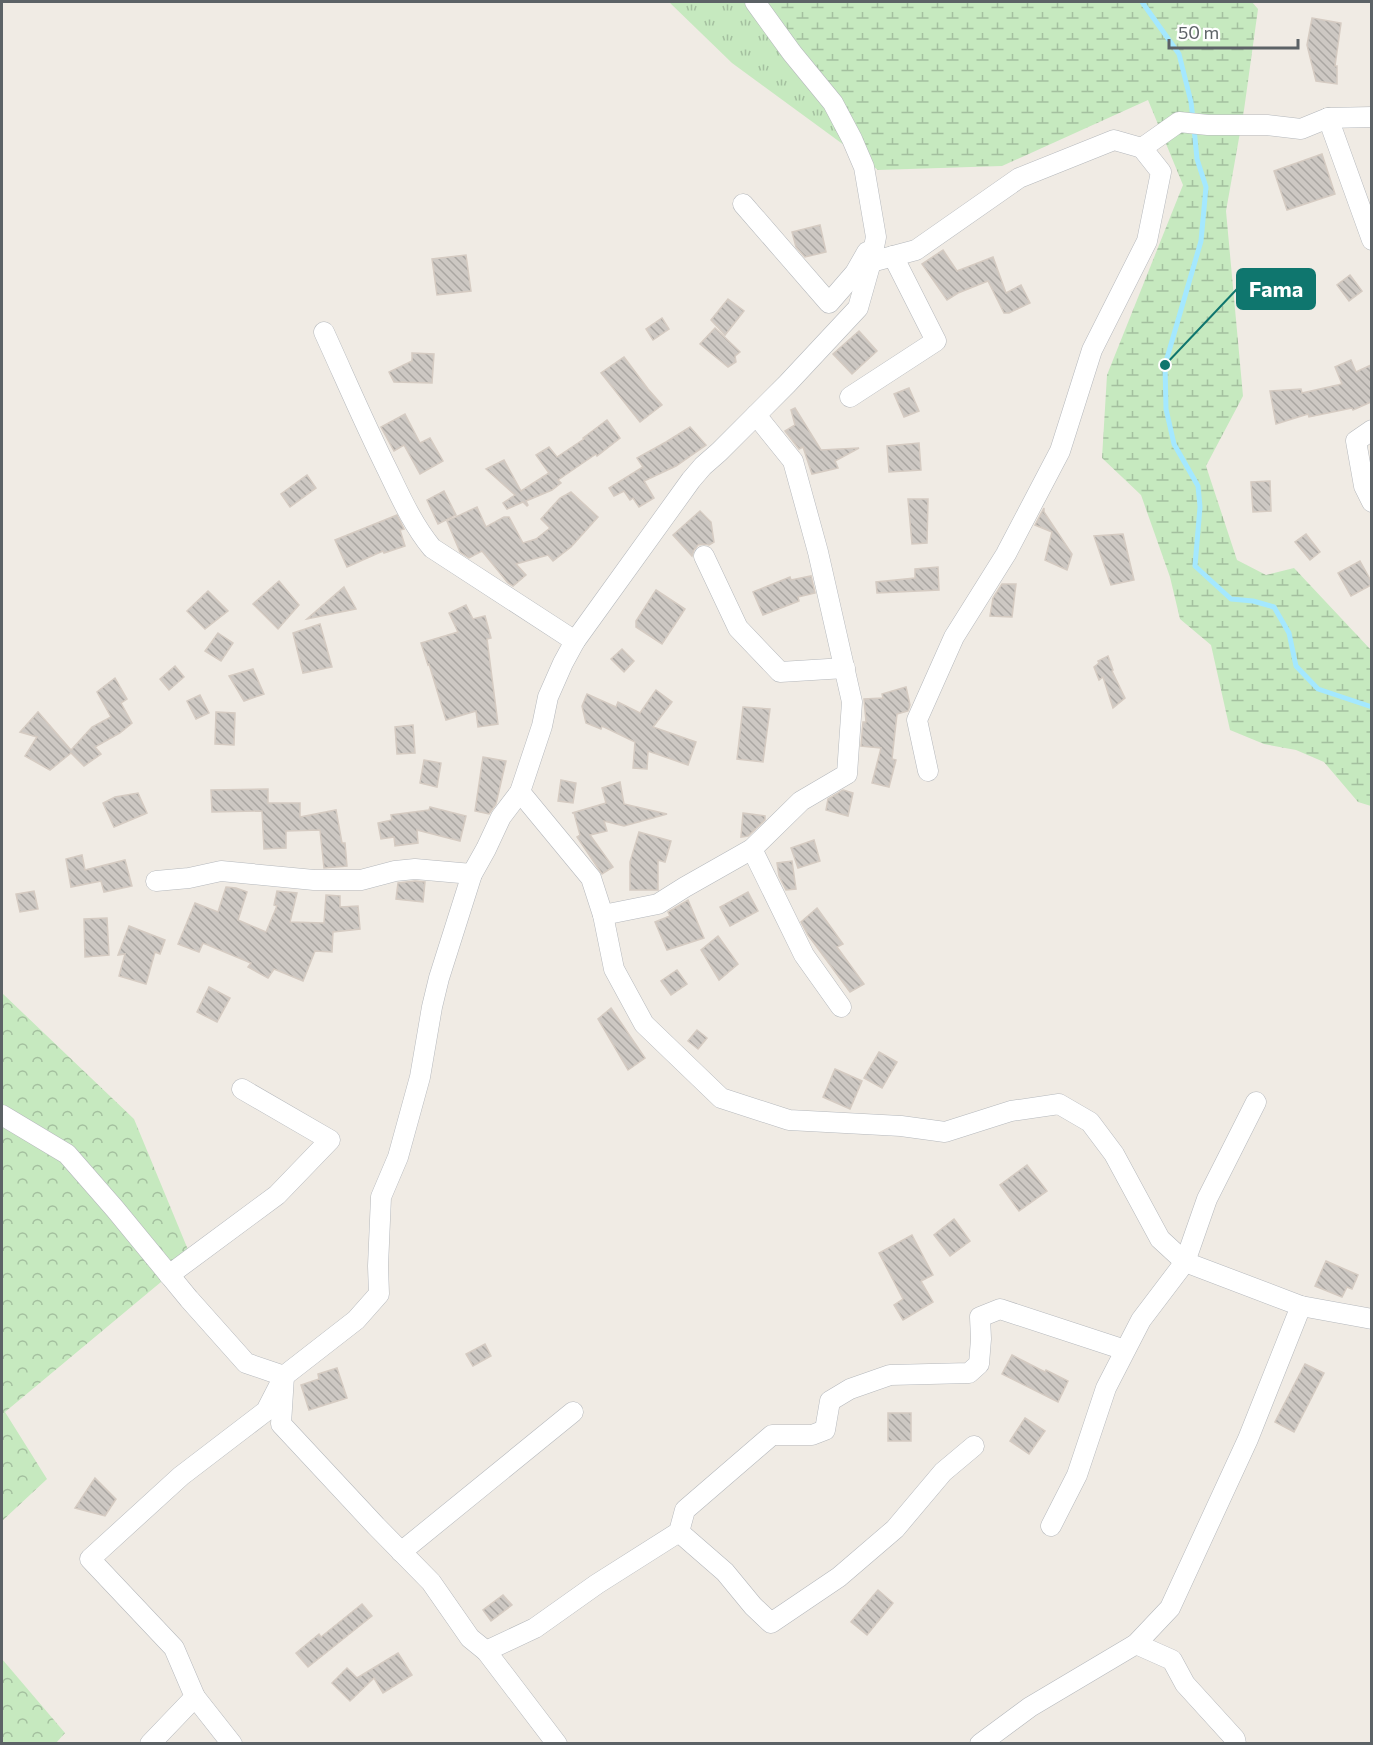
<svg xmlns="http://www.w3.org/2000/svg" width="1373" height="1745" font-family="Commissioner,sans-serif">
<defs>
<pattern id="grass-tufts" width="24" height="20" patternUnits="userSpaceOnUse" patternTransform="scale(1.5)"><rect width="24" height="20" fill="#c6e9bf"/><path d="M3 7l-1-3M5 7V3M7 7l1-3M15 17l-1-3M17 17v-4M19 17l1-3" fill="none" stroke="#a4c09f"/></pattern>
<pattern id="forest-crowns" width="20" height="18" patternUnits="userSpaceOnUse" patternTransform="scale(1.5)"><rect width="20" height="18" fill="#c6e9bf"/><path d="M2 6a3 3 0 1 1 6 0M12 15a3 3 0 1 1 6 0" fill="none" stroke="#a4c09f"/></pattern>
<pattern id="wetland-marsh" width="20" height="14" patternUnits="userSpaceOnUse" patternTransform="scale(1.5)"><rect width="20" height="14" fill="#c6e9bf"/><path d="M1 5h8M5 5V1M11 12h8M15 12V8" fill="none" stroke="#a4c09f"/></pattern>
<pattern id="building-back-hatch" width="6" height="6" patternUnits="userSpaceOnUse" patternTransform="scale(1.5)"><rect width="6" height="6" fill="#cdc8c3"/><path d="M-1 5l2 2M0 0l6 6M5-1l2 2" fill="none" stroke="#aaa6a2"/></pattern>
</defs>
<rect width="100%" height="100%" fill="#f0ebe4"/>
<polygon fill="url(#grass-tufts)" points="669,2 770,2 859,156 732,63"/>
<g fill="url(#forest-crowns)">
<polygon points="2,993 134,1119 191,1257 5,1412 47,1479 2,1521"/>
<polygon points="2,1659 65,1733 56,1743 2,1743"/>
</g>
<polygon fill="url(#wetland-marsh)" points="770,2 1252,2 1258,9 1244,110 1226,211 1243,396 1206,466 1237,560 1266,575 1294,568 1371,650 1371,806 1358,802 1324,762 1296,750 1264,744 1230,730 1211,645 1180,619 1170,577 1141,495 1102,458 1107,375 1183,185 1148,100 1002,166 878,170 859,156 792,53"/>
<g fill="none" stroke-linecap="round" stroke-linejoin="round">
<g stroke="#a4e8ff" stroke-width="5">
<polyline points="1142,2 1179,54 1191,102 1193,119"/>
<polyline points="1194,128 1197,159 1206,187 1201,241 1165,365 1166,409 1174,444 1198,486 1200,507 1195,566 1231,599 1253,601 1274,607 1289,633 1296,666 1318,689 1372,707"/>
</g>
</g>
<g fill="url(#building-back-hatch)" stroke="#d5cbc2" stroke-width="1.5">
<polygon points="1312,18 1341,23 1335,66 1337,66 1337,84 1316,81 1307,45"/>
<polygon points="1322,154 1335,194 1287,210 1274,171"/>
<polygon points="820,225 826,252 805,257 796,247 792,232"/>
<polygon points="943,250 957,271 993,257 1006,293 1021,285 1030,303 1009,313 1004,313 988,281 958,293 947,300 922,264"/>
<polygon points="466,255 471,291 437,295 432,259"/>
<polygon points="1350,275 1362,291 1349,301 1337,285"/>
<polygon points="728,299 744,311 725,335 711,320"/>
<polygon points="662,318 669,329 653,340 646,329"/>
<polygon points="715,328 740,352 735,356 736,362 728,367 700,344"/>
<polygon points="859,331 877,351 852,374 833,354"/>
<polygon points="412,353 434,354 432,383 394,382 389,372 412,361"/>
<polygon points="624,357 648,389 662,405 640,422 601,373"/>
<polygon points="1351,360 1356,372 1371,365 1371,402 1353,410 1352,408 1309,417 1308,414 1276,424 1270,391 1301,389 1302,393 1342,384 1335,367"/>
<polygon points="909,388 919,411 904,417 894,394"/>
<polygon points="795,408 821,450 859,448 835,461 838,468 812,474 803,447 799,449 785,431 795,425 791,410"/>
<polygon points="405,414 420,443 430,438 443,461 420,474 404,445 394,451 381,427"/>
<polygon points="607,420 620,438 597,456 596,454 558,480 561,483 552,490 526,501 528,505 527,506 523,502 507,509 503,503 515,495 486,469 504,460 521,491 549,473 536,455 549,447 557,457 584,439 583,438"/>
<polygon points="690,427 706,445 676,466 644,481 654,498 639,507 633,498 630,500 624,491 614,496 609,488 643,467 637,458 666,442"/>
<polygon points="919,443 921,470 889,472 887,446"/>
<polygon points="307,475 316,488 290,507 281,494"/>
<polygon points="1270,481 1271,511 1253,512 1251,482"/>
<polygon points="444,491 456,515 438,524 427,500"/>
<polygon points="571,492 598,517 571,547 553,561 548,555 516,564 526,575 513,586 508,583 482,551 469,558 460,552 447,521 477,507 486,527 504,517 509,517 523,543 536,539 550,528 541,519 560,498"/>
<polygon points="908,499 928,499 927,543 912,544"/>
<polygon points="1044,508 1044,512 1072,554 1067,570 1045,560 1052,532 1035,525"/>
<polygon points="700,511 711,522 714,542 709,545 704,544 698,545 694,550 692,556 673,535"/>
<polygon points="397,515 404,529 400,530 405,546 384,553 383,551 347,567 335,540"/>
<polygon points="1123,534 1134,580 1111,585 1094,536"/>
<polygon points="1306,534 1320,552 1310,560 1295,542"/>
<polygon points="1360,561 1371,581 1371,585 1351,596 1338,573"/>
<polygon points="938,567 939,590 877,593 876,582 915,578 915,569"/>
<polygon points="811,576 815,593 798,597 799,601 763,615 753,592 790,577 791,580"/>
<polygon points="279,581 299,605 278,629 253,604"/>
<polygon points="1002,584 1016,584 1012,617 990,616 993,598"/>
<polygon points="344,587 356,609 307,619"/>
<polygon points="656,590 685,609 662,644 636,627 636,621"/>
<polygon points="208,591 228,611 205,629 187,611"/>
<polygon points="466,605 473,619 485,616 491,638 487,639 498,724 478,727 476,711 446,720 429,664 428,665 421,643 458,632 449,613"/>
<polygon points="320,624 332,667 303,673 293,633"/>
<polygon points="218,633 233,643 221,661 205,651"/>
<polygon points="622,649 634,661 624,672 611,659"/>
<polygon points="1108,656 1113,670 1112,671 1125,698 1113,708 1103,677 1099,680 1094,667 1099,663 1098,661"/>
<polygon points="175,666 184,677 169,690 160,679"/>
<polygon points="253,669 264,694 244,701 229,676"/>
<polygon points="115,678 127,699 121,703 132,723 120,733 95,747 101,754 84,766 71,753 50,770 25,756 37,737 20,732 38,712 71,750 92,727 111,717 97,692"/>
<polygon points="906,687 910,705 908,711 897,714 892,759 896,760 889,787 872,783 881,748 861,746 863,722 866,722 864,699 883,698 882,694"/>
<polygon points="656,690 672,702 653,727 696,742 688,765 648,751 647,769 633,768 635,742 602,726 601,729 586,723 582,706 587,694 616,707 618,702 640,713"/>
<polygon points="200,695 209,713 196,719 187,701"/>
<polygon points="743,707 770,709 763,762 737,759"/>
<polygon points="216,712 235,713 234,745 215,744"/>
<polygon points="413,725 415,753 397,754 395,727"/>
<polygon points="483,757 506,761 496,804 489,814 475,811"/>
<polygon points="424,760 441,763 437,787 420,783"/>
<polygon points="561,780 576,783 573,803 558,801"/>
<polygon points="620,782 624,804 667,814 624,826 604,821 607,831 590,835 613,867 602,874 577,837 580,835 574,813 572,813 606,803 602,788"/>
<polygon points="268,789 268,803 300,803 300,817 336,810 342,843 345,843 347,866 324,868 320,830 286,831 286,848 264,849 262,811 212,812 211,790"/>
<polygon points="843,790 853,793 848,816 826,810 828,799"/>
<polygon points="138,793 147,813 114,827 103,803 115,797"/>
<polygon points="430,807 466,816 460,841 417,830 418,843 395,846 394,837 381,839 378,823 392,820 391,815 429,810"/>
<polygon points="743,813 765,816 765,820 748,836 741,837"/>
<polygon points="639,832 671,841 665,862 658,860 658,890 630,890 630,862"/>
<polygon points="814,840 820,861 798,868 791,848"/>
<polygon points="82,855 85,870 125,860 132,886 104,892 101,881 71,887 66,859"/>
<polygon points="792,861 796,889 786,890 779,876 777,863"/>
<polygon points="415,881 425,882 423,902 396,899 398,883"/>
<polygon points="226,887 236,888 247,892 238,920 266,932 277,906 274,905 277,891 297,893 290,922 324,923 326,895 340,896 340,907 358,906 360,929 333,932 332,952 315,951 303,981 274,969 268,978 248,967 251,963 203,943 199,952 178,944 195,903 218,912"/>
<polygon points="34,891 38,909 20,912 16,894"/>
<polygon points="748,892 758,911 730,926 720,907"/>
<polygon points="688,900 704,938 667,950 655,922 670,916 668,912"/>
<polygon points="817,908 843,944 837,947 864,984 850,992 808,935 801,922"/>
<polygon points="107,918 109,955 85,957 84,919"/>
<polygon points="129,926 165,940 160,954 155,952 146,984 119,976 125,954 118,955"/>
<polygon points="718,936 738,964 719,980 701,950"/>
<polygon points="677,970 687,984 671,995 661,981"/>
<polygon points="209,987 230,998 217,1022 197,1012"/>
<polygon points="611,1008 645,1058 628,1070 598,1019"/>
<polygon points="697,1030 707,1038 698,1049 688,1041"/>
<polygon points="879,1052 897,1062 882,1088 864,1078"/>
<polygon points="835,1069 862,1081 850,1109 823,1097"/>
<polygon points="1027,1165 1047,1191 1019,1211 1000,1185"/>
<polygon points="954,1219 970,1241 950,1256 934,1235"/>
<polygon points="912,1235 933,1275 921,1281 933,1302 903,1320 894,1305 903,1299 879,1253"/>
<polygon points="1326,1261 1358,1275 1352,1289 1347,1287 1342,1297 1315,1286"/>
<polygon points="485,1344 491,1356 473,1366 466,1354"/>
<polygon points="1012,1355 1045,1372 1046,1370 1068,1381 1058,1402 1002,1374"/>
<polygon points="1305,1364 1324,1373 1294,1432 1275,1422"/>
<polygon points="337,1368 347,1398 309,1410 301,1385 319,1379 318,1374"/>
<rect x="888" y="1413" width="23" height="28"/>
<polygon points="1025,1418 1045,1431 1029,1454 1010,1441"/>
<polygon points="95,1478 116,1499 105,1516 75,1508"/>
<polygon points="878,1590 893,1603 867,1635 851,1622"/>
<polygon points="503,1595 512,1605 491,1621 483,1610"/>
<polygon points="362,1604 372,1616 308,1667 296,1653 319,1634 321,1637"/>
<polygon points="398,1653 412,1675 383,1693 374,1678 350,1701 332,1683 347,1668 357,1678"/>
</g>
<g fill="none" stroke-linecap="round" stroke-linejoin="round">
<g stroke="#b5b8bc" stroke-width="21">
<g id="street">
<polyline points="1328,118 1372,240"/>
<polyline points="743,204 829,303 855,273 867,252"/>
<polyline points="871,262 916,250 1019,178 1114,140 1142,148 1179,122 1208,125 1267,125 1301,129 1328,118 1372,117"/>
<path d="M 324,332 C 345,378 365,425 388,471 C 401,498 413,525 432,548 L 575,641"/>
<polyline points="850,397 936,341 893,256"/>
<polyline points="1372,430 1356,441 1364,486 1372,502"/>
<polyline points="704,556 738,628 780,672 845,668"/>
<polyline points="928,771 917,720 954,637 1006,554 1060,451 1092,350 1147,241 1161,172 1142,148"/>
<polyline points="520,792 591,878 603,915 614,969 644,1024 721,1098 789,1120 901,1126 945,1132 1011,1111 1059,1104 1090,1122 1114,1154 1160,1239 1185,1262 1301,1306 1372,1319"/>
<polyline points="752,849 804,955 841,1007"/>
<polyline points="156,881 189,878 221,871 314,880 361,880 395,871 415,869 472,874"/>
<polyline points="603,915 658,904 685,887 752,849 801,801 847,774 852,702 818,552 793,461 756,415"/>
<polyline points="2,1115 67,1154 115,1209 189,1299 246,1363 284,1376 281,1424 376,1526 431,1582 470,1638 486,1651 557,1744"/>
<polyline points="169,1275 277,1195 330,1140 242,1089"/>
<polyline points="1051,1526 1077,1475 1106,1388 1141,1320 1185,1262 1207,1199 1256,1102"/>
<polyline points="679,1532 725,1572 753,1606 771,1623 839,1577 895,1529 943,1472 974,1446"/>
<polyline points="401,1552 573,1412"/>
<polyline points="1136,1644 1172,1660 1185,1684 1235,1739 1236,1744"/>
<polyline points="486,1651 535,1628 597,1584 679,1532 685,1510 772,1435 812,1435 825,1430 830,1401 850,1389 890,1375 969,1373 979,1364 981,1339 980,1317 1000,1309 1125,1350"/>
<polyline points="195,1697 232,1744"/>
<polyline points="150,1744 195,1697 174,1648 90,1559 181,1476 266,1411 284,1376 356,1320 379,1294 378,1266 381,1197 398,1157 420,1077 432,1007 439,978 472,874 486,849 501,817 520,792 542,726 548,697 563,663 575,641 691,480 703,466 719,452 787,384 858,308 871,262 876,237 864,167 852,139 833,103 792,53 755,2"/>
<polyline points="980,1744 1030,1707 1136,1644 1170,1608 1248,1439 1301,1306"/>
</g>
</g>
<use href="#street" stroke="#fff" stroke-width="20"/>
</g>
<path fill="none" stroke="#0f766e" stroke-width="2" d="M1165 365L1237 289"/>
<circle fill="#0f766e" stroke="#fff" stroke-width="2" cx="1165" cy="365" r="6"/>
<rect fill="#0f766e" stroke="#0f766e" stroke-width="2" x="1237" y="269" width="78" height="40" rx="6"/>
<g font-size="22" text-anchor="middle" font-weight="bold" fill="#fff">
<text x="1276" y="297">Fama</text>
</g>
<rect width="1373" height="1745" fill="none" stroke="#5c6266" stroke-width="6"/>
<path d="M1169 39v9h129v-9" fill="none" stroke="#5c6266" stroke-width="3"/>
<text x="1178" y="39" font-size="18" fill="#5c6266" stroke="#ffffff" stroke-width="4.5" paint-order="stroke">50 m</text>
</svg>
